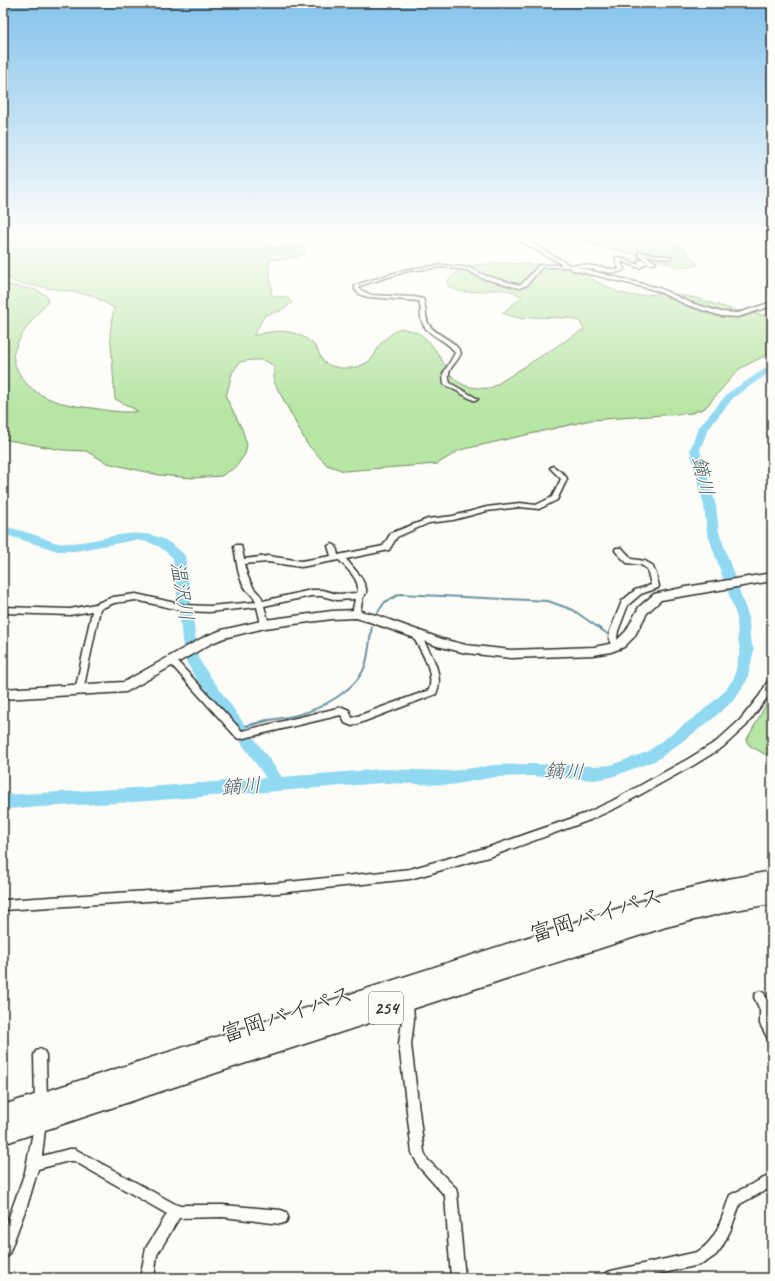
<svg xmlns="http://www.w3.org/2000/svg" width="775" height="1281" font-family="Caveat,'Klee One',sans-serif">
<rect width="100%" height="100%" fill="#fdfcf7"/>
<filter id="ink" filterUnits="userSpaceOnUse"><feTurbulence type="fractalNoise" baseFrequency=".025" numOctaves="2"/><feDisplacementMap in="SourceGraphic" scale="8" xChannelSelector="R" yChannelSelector="G"/><feConvolveMatrix kernelMatrix="1 2 1 2 8 2 1 2 1" color-interpolation-filters="sRGB"/></filter>
<g filter="url(#ink)">
<g fill="#b7e5a3" stroke="#718867">
<path d="M 3,233 L 266,233 L 268,247 L 301,245 L 307,251 C 298,260 281,259 269,260 L 272,296 L 287,297 L 292,303 L 280,311 L 265,315 L 253,336 C 275,329 298,328 315,346 C 319,351 320,358 324,362 C 332,369 352,370 362,365 C 376,359 374,353 381,343 C 387,337 393,332 400,328 C 409,330 420,332 426,339 C 452,365 444,391 491,388 L 584,329 L 580,322 L 571,318 L 530,317 L 522,319 L 502,313 L 522,297 C 500,279 469,302 448,286 L 448,280 L 462,268 L 478,265 L 499,263 L 562,265 L 582,272 L 597,282 L 618,292 L 634,296 L 669,293 L 700,299 L 730,309 L 772,317 L 772,352 L 739,369 L 705,408 L 692,413 L 591,420 L 460,450 L 437,464 L 344,471 L 327,465 L 307,444 L 274,382 L 274,367 C 265,357 252,360 240,362 L 232,373 L 226,397 L 242,429 L 247,445 L 245,454 L 236,467 L 221,476 L 192,478 L 159,475 L 107,463 L 86,451 L 62,450 L 3,439 L 3,284 L 36,290 L 47,296 L 48,302 C 34,317 20,333 14,352 C 12,359 16,367 19,373 C 33,399 64,405 92,408 C 104,410 126,414 138,411 L 115,399 L 110,332 L 114,308 L 92,295 L 17,283 L 3,275 Z"/>
<path d="M 583,233 L 654,233 L 685,249 L 698,264 C 695,266 693,266 689,267 C 674,267 658,260 643,257 C 622,251 597,249 578,236 Z"/>
<polygon points="772,694 772,758 750,746 746,741"/>
</g>
<g fill="none" stroke-linecap="round" stroke-linejoin="round">
<g stroke="#6893a2" stroke-width="2">
<polyline points="375,616 385,602 400,594 548,601 573,610 609,635"/>
<path d="M 263,721 C 274,719 286,718 297,715 C 321,709 359,689 366,663 C 369,651 370,638 372,626"/>
</g>
<polyline stroke="#6893a2" stroke-width="2.5" points="239,728 269,720"/>
<path fill="#90d9f1" fill-rule="evenodd" d="M 772,364 L 772,371 L 734,397 L 708,429 L 700,450 L 716,506 L 719,532 L 749,618 L 750,639 L 754,650 L 747,680 L 734,700 L 710,721 L 657,760 L 611,777 L 595,780 L 531,776 L 495,777 L 451,785 L 382,783 L 134,802 L 3,809 L 3,795 L 134,788 L 266,778 L 193,674 L 184,657 L 173,558 L 160,547 L 148,542 L 135,540 L 75,551 L 58,551 L 3,534 L 3,526 C 15,529 27,532 38,536 C 45,538 51,542 59,543 C 97,546 140,518 174,546 C 178,549 182,552 185,556 L 198,657 L 203,666 L 282,777 L 382,769 L 451,771 L 495,765 L 531,764 L 595,766 L 611,765 L 647,752 L 700,713 L 724,692 L 734,678 L 740,650 L 738,639 L 737,618 L 707,532 L 704,506 L 690,450 L 698,428 L 728,393 Z"/>
<g stroke="#2b2b2b" stroke-width="3">
<g id="street">
<path d="M 513,233 L 517,233 L 519,236 L 570,265 L 586,265 L 618,270 L 619,269 L 615,258 L 617,257 L 639,265 L 638,260 L 647,261 L 639,256 L 639,252 L 671,257 L 671,258 L 669,259 L 644,255 L 656,263 L 654,264 L 643,263 L 644,265 L 640,268 L 621,261 L 624,269 C 622,271 622,272 619,272 C 608,275 588,267 576,267 L 659,288 L 691,303 L 721,312 L 738,313 L 772,302 L 772,306 L 738,317 L 721,316 L 687,305 L 655,290 L 573,270 L 569,267 L 542,267 L 527,285 L 519,288 L 482,278 L 467,270 L 443,267 L 408,271 L 359,286 L 359,289 L 371,295 L 414,297 L 423,299 C 427,307 424,319 430,326 C 439,337 454,339 461,353 C 456,366 445,368 450,383 L 478,399 L 477,400 L 473,400 L 444,384 L 443,374 L 455,353 C 448,340 432,338 424,326 C 419,319 422,309 419,301 L 368,297 L 361,295 L 355,290 L 355,285 L 408,269 L 443,265 L 470,268 L 486,276 L 519,285 L 523,283 L 539,265 L 563,265 L 515,238 Z"/>
<path d="M 752,233 C 759,233 765,238 772,240 L 772,242 L 761,240 Z"/>
<path d="M 553,466 L 565,475 L 567,479 L 557,500 L 539,509 L 520,507 L 487,511 L 453,520 L 429,523 L 397,537 L 389,550 L 346,559 L 361,577 L 366,588 L 366,593 L 363,597 L 359,616 L 356,617 L 352,614 L 355,599 L 337,600 L 322,596 L 311,596 L 264,606 L 269,624 L 265,627 L 261,624 L 257,607 L 209,612 L 184,611 L 136,600 L 114,603 L 100,609 L 83,691 L 82,693 L 76,693 L 75,691 L 92,611 L 70,615 L 3,613 L 3,607 L 70,609 L 95,604 L 113,597 L 136,594 L 184,605 L 209,606 L 256,602 C 254,595 250,594 246,589 C 237,577 237,561 234,547 L 235,545 L 241,545 L 244,559 L 268,556 L 301,561 L 331,556 L 328,546 L 332,544 L 336,546 L 338,555 L 383,546 L 391,533 L 428,519 L 453,516 L 487,507 L 520,503 L 536,505 L 552,497 L 561,479 L 550,468 ZM 339,560 C 346,568 362,581 357,593 L 337,594 L 322,590 L 311,590 L 263,601 C 261,593 255,592 252,585 C 248,579 246,571 244,564 L 268,562 L 301,567 Z"/>
<polygon points="616,548 622,548 632,559 645,561 652,565 656,574 659,586 658,588 641,594 628,605 618,631 617,638 619,646 618,648 612,648 609,638 610,631 622,601 635,590 651,585 647,569 641,565 627,563 616,552 615,550"/>
<path d="M 415,630 L 418,631 C 428,649 446,673 436,694 L 352,726 L 345,723 L 341,715 L 240,739 L 237,738 L 168,661 L 169,659 L 175,659 L 242,731 L 342,707 L 349,710 L 352,718 L 429,690 C 435,670 420,650 411,633 Z"/>
<polygon points="772,678 772,689 766,699 746,726 723,747 694,765 618,807 590,820 492,856 410,879 279,893 3,910 3,900 279,883 410,869 492,846 584,814 612,801 688,759 717,741 740,720 760,695 769,679"/>
<polygon points="760,991 764,993 772,1010 772,1041 768,1039 760,1024 760,1010 754,997 756,993"/>
<polygon points="407,996 411,998 413,1002 414,1020 411,1044 424,1152 427,1159 456,1188 457,1193 465,1278 451,1278 445,1196 419,1167 412,1153 399,1044 402,1020 401,1002 403,998"/>
<polygon points="40,1049 44,1051 46,1055 47,1104 45,1108 41,1110 37,1108 35,1104 34,1055 36,1051"/>
<polygon points="40,1115 44,1117 46,1121 42,1156 69,1149 75,1149 177,1205 223,1205 281,1210 286,1212 288,1217 286,1222 281,1224 223,1217 179,1218 157,1255 154,1278 140,1278 146,1248 167,1214 74,1161 69,1161 38,1169 28,1203 10,1251 8,1256 3,1258 3,1234 25,1172 36,1117"/>
<path d="M 772,1174 L 772,1187 L 740,1204 L 731,1229 L 722,1247 L 716,1255 L 706,1262 L 699,1265 L 641,1278 L 604,1278 L 606,1273 L 611,1271 L 697,1252 C 718,1240 722,1216 730,1195 Z"/>
</g>
</g>
<g stroke="#2b2b2b" stroke-width="3">
<polygon id="secondary" points="772,573 772,581 661,600 647,613 634,637 624,647 611,652 594,655 511,658 466,653 437,646 370,622 356,618 332,619 265,628 224,638 212,643 126,692 3,699 3,689 124,682 204,637 222,630 265,620 332,611 356,610 376,615 442,639 466,645 511,650 594,647 609,644 616,641 626,631 639,607 654,594 686,587"/>
</g>
<g stroke="#2b2b2b" stroke-width="3">
<polygon id="highway" points="772,871 772,904 735,910 666,927 258,1059 3,1144 3,1105 660,895 728,879"/>
</g>
<use href="#street" fill="#fdfcf7" fill-rule="evenodd"/>
<use href="#secondary" fill="#fdfcf7" fill-rule="evenodd"/>
<use href="#highway" fill="#fdfcf7" fill-rule="evenodd"/>
</g>
</g>
<linearGradient id="sky" x2="0" y2="1"><stop stop-color="#85c3ec"/><stop offset="0.57" stop-color="#fefefb"/><stop offset="1" stop-color="#fefefb" stop-opacity="0"/></linearGradient>
<rect width="775" height="412" fill="url(#sky)"/>
<g text-anchor="middle" dominant-baseline="central" stroke-width="3" stroke-linejoin="round" paint-order="stroke">
<rect fill="#fdfcf7" stroke="#6a6a68" stroke-width="1" x="369" y="992" width="34" height="32" rx="3"/>
<g font-size="18" font-weight="bold" fill="#2b2b2b">
<text x="386" y="1008">254</text>
</g>
<g font-size="20" font-style="italic" fill="#495f66" stroke="#fdfcf7">
<text transform="translate(703 476) rotate(78)">鏑川</text>
<text transform="translate(182 591) rotate(81)">温沢川</text>
<text transform="translate(564 771) rotate(3)">鏑川</text>
<text transform="translate(241 786) rotate(-4)">鏑川</text>
</g>
<g font-size="23" fill="#2b2b2b" stroke="#fdfcf7">
<text transform="translate(596 915) rotate(-17)">富岡バイパス</text>
<text transform="translate(287 1014) rotate(-18)">富岡バイパス</text>
</g>
</g>
<rect width="775" height="1281" fill="none" stroke="#fdfcf7" stroke-width="16"/>
<rect x="8" y="8" width="759" height="1265" fill="none" stroke="#2b2b2b" stroke-width="1.5" filter="url(#ink)"/>
</svg>
